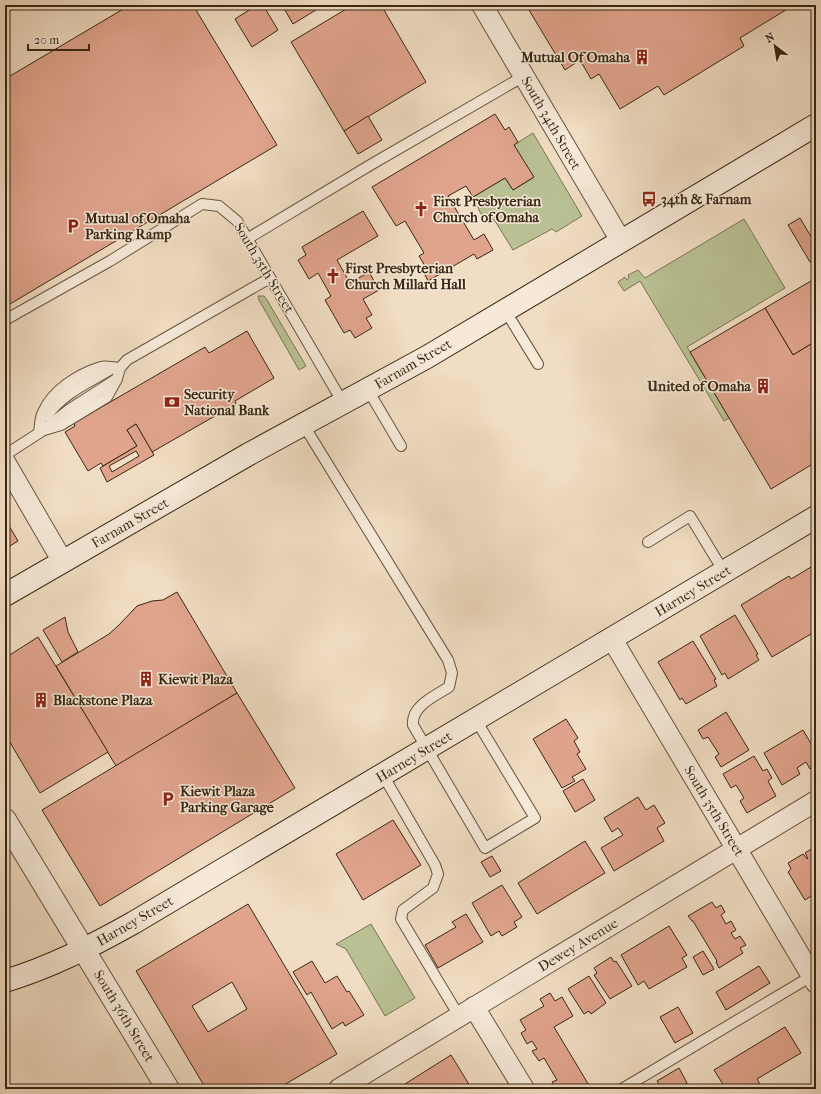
<svg xmlns="http://www.w3.org/2000/svg" width="821" height="1094" font-family="'IM FELL French Canon',serif">
<rect width="100%" height="100%" fill="#f1ddc3"/>
<filter id="stains"><feTurbulence type="fractalNoise" baseFrequency=".005" numOctaves="4"/><feColorMatrix values="0 0 0 0 .2 0 0 0 0 .09 0 0 0 0 .02 0 0 0 .5 -.17"/></filter>
<radialGradient id="worn" r=".72"><stop offset=".6" stop-color="#630" stop-opacity="0"/><stop offset="1" stop-color="#630" stop-opacity=".3"/></radialGradient>
<g fill="#b9c194" stroke="#797453">
<polygon points="533,133 582,216 556,232 552,229 513,250 495,221 481,214 473,197 505,178 513,190 533,178 514,145"/>
<polygon points="744,219 785,288 687,347 729,418 724,421 640,281 624,291 618,282 625,277 627,280 629,278 628,275 638,270 645,278"/>
<polygon points="258,296 264,296 267,300 306,366 299,370 259,300"/>
<polygon points="371,924 415,998 385,1016 346,949 336,944"/>
</g>
<g fill="#e0a48d" stroke="#392712" fill-rule="evenodd">
<polygon points="130,5 193,5 277,145 5,307 5,79"/>
<polygon points="257,5 263,5 278,30 252,47 235,19"/>
<polygon points="282,5 324,5 293,24"/>
<polygon points="353,5 381,5 426,82 344,131 291,42"/>
<polygon points="526,5 794,5 740,38 744,46 664,95 658,86 620,109 599,74 591,79 580,60 565,70"/>
<polygon points="495,114 505,130 509,127 518,142 514,145 534,177 513,190 505,178 473,197 466,186 448,196 474,240 484,234 493,250 477,259 474,254 428,281 424,273 428,271 419,256 424,253 405,221 396,226 372,187"/>
<polygon points="368,116 382,140 358,154 344,131"/>
<polygon points="363,211 378,236 337,260 350,283 369,272 379,290 363,299 372,315 366,318 372,328 355,338 350,330 344,333 325,300 331,296 318,273 309,279 298,260 306,255 302,247"/>
<polygon points="800,218 816,245 816,259 810,262 788,225"/>
<polygon points="816,278 816,341 793,355 765,308"/>
<polygon points="765,308 793,355 816,341 816,462 771,489 690,352"/>
<polygon points="247,331 274,378 235,401 236,404 152,452 136,424 127,430 137,446 103,466 101,463 88,471 65,432 75,426 74,423 205,347 209,353"/>
<path d="M 136,424 L 154,455 L 107,482 L 100,468 L 137,446 L 127,430 ZM 136,451 L 139,456 L 112,472 L 109,466 Z"/>
<polygon points="5,519 18,541 5,549"/>
<polygon points="816,564 816,631 772,657 741,605 789,576 791,579"/>
<polygon points="177,592 237,693 116,766 56,666 109,634 118,626 137,606 152,601 163,600"/>
<polygon points="735,615 758,654 756,655 759,660 728,679 725,673 722,675 700,636"/>
<polygon points="65,617 68,632 78,652 62,662 43,630"/>
<polygon points="38,637 108,752 40,793 5,734 5,658"/>
<polygon points="693,641 716,679 714,680 717,686 686,704 682,698 680,700 658,662"/>
<polygon points="237,693 295,788 100,906 42,810"/>
<polygon points="726,712 749,750 721,767 715,757 719,754 708,737 703,739 698,730"/>
<polygon points="566,719 578,738 574,741 580,752 577,754 586,769 572,777 575,781 562,788 533,739"/>
<polygon points="803,730 816,752 816,765 810,769 806,762 797,768 800,774 782,785 764,753"/>
<polygon points="754,756 763,771 767,769 772,778 768,781 776,796 747,813 740,801 744,798 736,785 731,788 723,774"/>
<polygon points="583,779 595,800 575,812 563,791"/>
<polygon points="638,797 646,810 654,805 665,823 657,828 664,841 614,871 601,848 623,835 618,828 612,832 604,818"/>
<polygon points="393,820 421,865 363,900 336,854"/>
<polygon points="585,841 605,873 537,914 518,883"/>
<polygon points="816,846 816,893 805,900 788,872 791,869 788,863 803,854 807,859 808,858 805,853"/>
<polygon points="492,856 501,871 490,877 481,862"/>
<polygon points="502,885 522,917 514,922 517,927 502,936 499,931 491,936 472,903"/>
<polygon points="712,902 716,908 721,905 725,912 721,915 726,924 731,921 736,930 731,933 735,939 740,936 746,945 740,948 743,953 719,968 716,962 717,961 693,921 692,921 688,916"/>
<path d="M 248,904 L 337,1054 L 277,1089 L 206,1089 L 136,971 ZM 232,982 L 247,1009 L 208,1032 L 192,1006 Z"/>
<polygon points="466,914 483,942 438,968 425,945 456,927 452,922"/>
<polygon points="669,926 687,955 682,958 687,967 649,989 644,981 638,985 621,955"/>
<polygon points="703,951 714,969 703,975 693,957"/>
<polygon points="611,957 614,962 616,961 632,986 610,999 594,975 597,973 594,968"/>
<polygon points="312,961 325,983 337,976 347,992 349,991 364,1015 345,1026 343,1022 332,1029 311,992 307,995 293,972"/>
<polygon points="759,966 770,983 726,1010 716,992"/>
<polygon points="589,976 606,1003 591,1014 589,1011 584,1014 568,989"/>
<polygon points="550,993 555,1001 562,997 573,1016 554,1027 590,1087 587,1089 556,1089 552,1082 557,1080 544,1058 539,1061 532,1051 537,1049 532,1041 527,1044 521,1033 526,1030 520,1020 544,1006 540,999"/>
<polygon points="678,1007 693,1033 675,1043 660,1017"/>
<polygon points="785,1027 801,1053 757,1079 763,1089 726,1089 714,1070"/>
<polygon points="451,1055 470,1086 465,1089 397,1089"/>
<polygon points="679,1068 687,1083 677,1089 662,1089 657,1081"/>
</g>
<g fill="none" stroke-linecap="round" stroke-linejoin="round">
<g stroke="#67543e" stroke-width="12">
<g id="service">
<polyline points="247,239 372,164 524,76"/>
<polyline points="505,310 538,364"/>
<polyline points="5,320 110,261 202,204 219,206 237,221 343,403"/>
<polyline points="368,390 401,446"/>
<path d="M 47,416 C 63,393 90,382 113,368"/>
<path d="M 303,424 L 448,660 L 452,673 L 449,687 C 435,696 411,706 413,725 L 485,848 L 535,818 L 476,720"/>
<polyline points="41,431 61,425 107,397 117,379 120,368 127,360 270,278"/>
<path d="M 39,433 C 40,426 40,417 43,412 C 53,390 78,374 101,367 C 106,365 114,368 120,368"/>
<polyline points="5,455 39,433 70,409 115,380"/>
<polyline points="648,542 690,516 724,572"/>
<polyline points="383,775 435,865 438,874 433,888 403,910 401,919 459,1016"/>
<polyline points="622,1089 815,974"/>
</g>
</g>
<g stroke="#67543e" stroke-width="22">
<g id="minor">
<polyline points="482,5 621,241"/>
<polyline points="5,462 63,562"/>
<polyline points="612,639 816,983"/>
<polyline points="474,1007 524,1089"/>
<polyline points="339,1089 816,801"/>
</g>
</g>
<g stroke="#67543e" stroke-width="24">
<polyline id="tertiary" points="5,820 168,1089"/>
</g>
<g stroke="#392712" stroke-width="24">
<g id="secondary">
<polyline points="5,595 249,454 427,357 816,125"/>
<path d="M 5,981 C 51,967 92,946 133,923 L 816,517"/>
</g>
</g>
<use href="#service" stroke="#f6e9d8" stroke-width="10"/>
<use href="#minor" stroke="#f6e9d8" stroke-width="20"/>
<use href="#tertiary" stroke="#f6e9d8" stroke-width="22"/>
<use href="#secondary" stroke="#f6e9d8" stroke-width="22"/>
</g>
<defs>
<g id="building-bare" transform="scale(1.2)"><path d="M-4-6H4V6H1V3H-1V6H-4ZM-2.5-4.3h1.7v1.8h-1.7ZM.8-4.3h1.7v1.8H.8ZM-2.5-1h1.7V.8h-1.7ZM.8-1h1.7V.8H.8Z" fill="#8f2418" stroke="#f6e9d8" stroke-width="2.5" paint-order="stroke"/></g>
<g id="bus-bare" transform="scale(1.2)"><path d="M-5-6H5V4H4V6H2V4H-2V6H-4V4H-5ZM-3.5-4V0h7V-4ZM-3.5 1.2v1.5H-2V1.2ZM2 1.2v1.5H3.5V1.2Z" fill="#8f2418" stroke="#f6e9d8" stroke-width="2.5" paint-order="stroke"/></g>
<g id="church-bare" transform="scale(1.2)"><path d="M-1.2-6h2.4v3.5h3.3v2.4h-3.3V6h-2.4V-.1h-3.3v-2.4h3.3Z" fill="#8f2418" stroke="#f6e9d8" stroke-width="2.5" paint-order="stroke"/></g>
<g id="parking-bare" transform="scale(1.2)"><path d="M-3.5-5.5H1a3.5 3.5 0 0 1 0 7H-1V5.5H-3.5ZM-1-3.4V-.6H.8a1.4 1.4 0 0 0 0-2.8Z" fill="#8f2418" stroke="#f6e9d8" stroke-width="2.5" paint-order="stroke"/></g>
<g id="bank-bare" transform="scale(1.2)"><path d="M-6-4H6V4H-6ZM0-2.3a2.3 2.3 0 1 0 0 4.6a2.3 2.3 0 1 0 0-4.6Z" fill="#8f2418" stroke="#f6e9d8" stroke-width="2.5" paint-order="stroke"/></g>
</defs>
<g fill-rule="evenodd">
<use href="#building-bare" x="642" y="57"/>
<use href="#bus-bare" x="649" y="199"/>
<use href="#church-bare" x="421" y="209"/>
<use href="#parking-bare" x="73" y="226"/>
<use href="#church-bare" x="333" y="276"/>
<use href="#building-bare" x="763" y="386"/>
<use href="#bank-bare" x="172" y="402"/>
<use href="#building-bare" x="146" y="679"/>
<use href="#building-bare" x="41" y="700"/>
<use href="#parking-bare" x="168" y="799"/>
</g>
<g text-anchor="middle" dominant-baseline="central" stroke-width="3" stroke-linejoin="round" paint-order="stroke">
<g font-size="14" font-weight="bold" fill="#392712" stroke="#f6e9d8" text-anchor="start">
<text x="630" y="57" text-anchor="end">Mutual Of Omaha</text>
<text x="661" y="199">34th &amp; Farnam</text>
<text x="433" y="201">First Presbyterian<tspan x="433" dy="16">Church of Omaha</tspan></text>
<text x="85" y="218">Mutual of Omaha<tspan x="85" dy="16">Parking Ramp</tspan></text>
<text x="345" y="268">First Presbyterian<tspan x="345" dy="16">Church Millard Hall</tspan></text>
<text x="751" y="386" text-anchor="end">United of Omaha</text>
<text x="184" y="394">Security<tspan x="184" dy="16">National Bank</tspan></text>
<text x="158" y="679">Kiewit Plaza</text>
<text x="53" y="700">Blackstone Plaza</text>
<text x="180" y="791">Kiewit Plaza<tspan x="180" dy="16">Parking Garage</tspan></text>
</g>
<g font-size="14" fill="#392712" stroke="#f6e9d8">
<text transform="translate(551 123) rotate(60)">South 34th Street</text>
<text transform="translate(264 268) rotate(59)">South 35th Street</text>
<text transform="translate(413 364) rotate(-30)">Farnam Street</text>
<text transform="translate(130 523) rotate(-30)">Farnam Street</text>
<text transform="translate(693 591) rotate(-31)">Harney Street</text>
<text transform="translate(414 757) rotate(-31)">Harney Street</text>
<text transform="translate(714 811) rotate(59)">South 35th Street</text>
<text transform="translate(135 921) rotate(-30)">Harney Street</text>
<text transform="translate(578 945) rotate(-31)">Dewey Avenue</text>
<text transform="translate(124 1016) rotate(59)">South 36th Street</text>
</g>
</g>
<rect width="821" height="1094" fill="none" stroke="#f1ddc3" stroke-width="20"/>
<rect x="6" y="6" width="809" height="1082" fill="none" stroke="#392712" stroke-width="2"/>
<rect x="10" y="10" width="801" height="1074" fill="none" stroke="#392712"/>
<g transform="translate(775 46) rotate(329)" stroke="#f6e9d8" stroke-width="3" paint-order="stroke">
<path d="M0-3L7 15L0 10L-7 15Z" fill="#392712"/>
<text y="-6" font-size="11" font-weight="bold" text-anchor="middle" fill="#392712">N</text>
</g>
<path d="M28 44v6h61v-6" fill="none" stroke="#392712" stroke-width="2"/>
<text x="34" y="44" font-size="12" fill="#392712" stroke="#f6e9d8" stroke-width="3" paint-order="stroke">20 m</text>
<rect width="100%" height="100%" filter="url(#stains)"/>
<rect width="100%" height="100%" fill="url(#worn)"/>
</svg>
